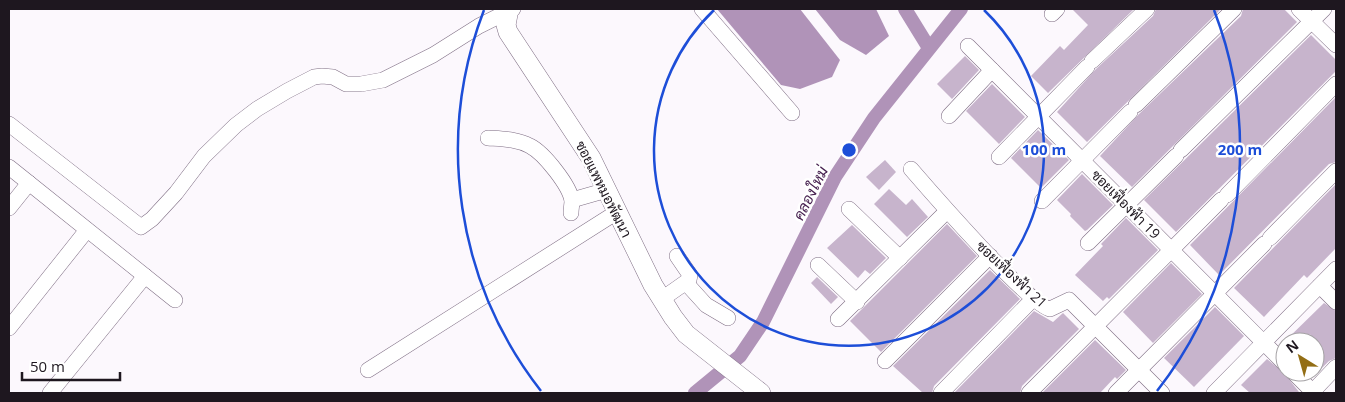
<svg xmlns="http://www.w3.org/2000/svg" width="1345" height="402" font-family="'Open Sans',Sarabun,sans-serif">
<rect width="100%" height="100%" fill="#fcf8fd"/>
<g fill="#b093b8">
<polygon points="717,9 800,9 840,60 832,77 800,89 781,85"/>
<polygon points="815,9 876,9 889,36 866,55 840,40"/>
</g>
<g fill="none" stroke-linecap="round" stroke-linejoin="round">
<g stroke="#b093b8" stroke-width="14">
<polyline points="905,9 929,48"/>
<polyline points="695,393 740,356 763,322 835,177 874,118 961,9"/>
</g>
</g>
<g fill="#c7b4cc">
<polygon points="1072,9 1134,9 1048,93 1031,76 1060,46 1064,50 1088,25"/>
<polygon points="1156,9 1221,9 1087,142 1057,112 1096,69 1153,16"/>
<polygon points="1243,9 1284,9 1297,22 1132,187 1100,156 1139,114 1241,16"/>
<polygon points="1311,35 1336,60 1336,71 1176,232 1144,200"/>
<polygon points="965,56 979,70 952,99 937,84"/>
<polygon points="992,84 1025,117 999,144 966,111"/>
<polygon points="1335,98 1336,162 1329,164 1219,275 1190,245"/>
<polygon points="1038,130 1069,160 1041,188 1011,158"/>
<polygon points="885,160 896,172 879,190 866,177"/>
<polygon points="1082,174 1113,205 1087,230 1085,231 1070,216 1071,214 1057,200"/>
<polygon points="1336,184 1336,248 1307,278 1304,275 1264,317 1234,288"/>
<polygon points="889,189 906,205 912,199 928,217 907,237 874,204"/>
<polygon points="1126,218 1158,250 1109,299 1107,297 1103,301 1075,275 1103,246 1101,244"/>
<polygon points="947,224 977,256 881,352 850,321"/>
<polygon points="852,225 886,258 870,274 865,270 858,278 827,248"/>
<polygon points="1171,263 1202,294 1153,343 1123,312"/>
<polygon points="990,270 1020,299 934,386 932,393 923,393 893,366"/>
<polygon points="817,277 838,297 831,304 811,283"/>
<polygon points="1324,303 1336,311 1336,358 1329,361 1312,378 1306,372 1315,372 1315,342 1285,342 1285,351 1280,346"/>
<polygon points="1215,307 1244,336 1194,387 1164,358"/>
<polygon points="1034,311 1053,322 1063,313 1079,329 1022,386 1020,393 954,393"/>
<polygon points="1095,340 1126,370 1117,379 1115,377 1100,393 1042,393"/>
<polygon points="1267,359 1284,373 1299,392 1298,393 1250,393 1241,385"/>
</g>
<g fill="none" stroke-linecap="round" stroke-linejoin="round">
<g stroke="#7f6e84" stroke-width="16">
<g id="minor">
<polyline points="702,9 792,113"/>
<polyline points="1299,9 1336,45"/>
<polyline points="1052,14 1057,9"/>
<polyline points="968,46 1285,364"/>
<polyline points="1092,61 1147,9"/>
<polyline points="1136,105 1234,9"/>
<polyline points="949,116 992,70"/>
<polyline points="9,124 141,227 152,219 176,193 204,156 236,125 257,109 287,91 314,77 322,76 333,77 346,84 361,84 383,80 433,55 479,26 513,9"/>
<path d="M 488,138 C 502,139 517,139 530,146 C 544,153 570,186 572,201 C 572,204 571,209 571,213"/>
<polyline points="1181,150 1324,9"/>
<polyline points="999,157 1087,67"/>
<polyline points="9,167 175,300"/>
<path d="M 911,169 C 930,191 1030,306 1050,309 L 1069,300 L 1162,393"/>
<polyline points="1227,195 1336,84"/>
<polyline points="572,200 607,190"/>
<polyline points="1042,201 1130,112"/>
<polyline points="9,208 29,183"/>
<polyline points="849,209 900,258"/>
<polyline points="1270,238 1336,171"/>
<polyline points="1088,243 1176,156"/>
<polyline points="818,265 857,302"/>
<polyline points="687,284 706,305 728,318"/>
<polyline points="1320,286 1336,302"/>
<polyline points="662,299 689,280 690,275 677,256"/>
<polyline points="838,319 947,211"/>
<polyline points="9,328 87,230"/>
<polyline points="885,361 990,256"/>
<polyline points="368,370 617,212"/>
<polyline points="1293,372 1314,393"/>
<polyline points="1318,386 1336,367"/>
<polyline points="50,393 145,276"/>
<polyline points="941,393 1034,298"/>
<polyline points="1029,393 1221,200"/>
<polyline points="1116,393 1264,244"/>
<polyline points="1214,393 1336,269"/>
</g>
</g>
<g stroke="#7f6e84" stroke-width="20">
<polyline id="tertiary" points="509,9 506,25 508,32 591,158 653,285 673,317 686,334 761,393"/>
</g>
<use href="#minor" stroke="#fff" stroke-width="15"/>
<use href="#tertiary" stroke="#fff" stroke-width="19"/>
</g>
<g fill="none" stroke="#1d4ed8" stroke-width="2.5">
<path d="M984 10A195 195 0 1 1 714 10"/>
<path d="M541 391A391 391 0 0 1 484 10M1214 10A391 391 0 0 1 1157 391"/>
</g>
<g text-anchor="middle" dominant-baseline="central" stroke-width="5" stroke-linejoin="round" paint-order="stroke">
<g font-size="14" fill="#1e171f" stroke="#fff">
<text transform="translate(604 189) rotate(63)">ซอยแพหมอพัฒนา</text>
<text transform="translate(1126 204) rotate(45)">ซอยเฟื่องฟ้า 19</text>
<text transform="translate(1012 274) rotate(43)">ซอยเฟื่องฟ้า 21</text>
</g>
<g font-size="15" font-style="italic" fill="#472150" stroke="#fff">
<text transform="translate(810 193) rotate(-63)">คลองใหม่</text>
</g>
</g>
<circle cx="849" cy="150" r="8" fill="#1d4ed8" stroke="#fff" stroke-width="2.5"/>
<g font-size="15" text-anchor="middle" font-weight="bold" fill="#1d4ed8" stroke="#fff" stroke-width="5" stroke-linejoin="round" paint-order="stroke">
<text x="1044" y="155">100 m</text>
<text x="1240" y="155">200 m</text>
</g>
<rect width="1345" height="402" fill="none" stroke="#1e171f" stroke-width="20"/>
<g transform="translate(1300 357) rotate(323)"><circle r="24" fill="#ffffff" stroke="#a5a2a5"/>
<path d="M0-4L9 19L0 12L-9 19Z" fill="#936e15"/>
<text y="-8" font-size="14" font-weight="bold" text-anchor="middle" fill="#1e171f">N</text>
</g>
<path d="M22 372v8h98v-8" fill="none" stroke="#1e171f" stroke-width="2.5"/>
<text x="30" y="372" font-size="15" fill="#1e171f" stroke="#ffffff" stroke-width="4" paint-order="stroke">50 m</text>
</svg>
